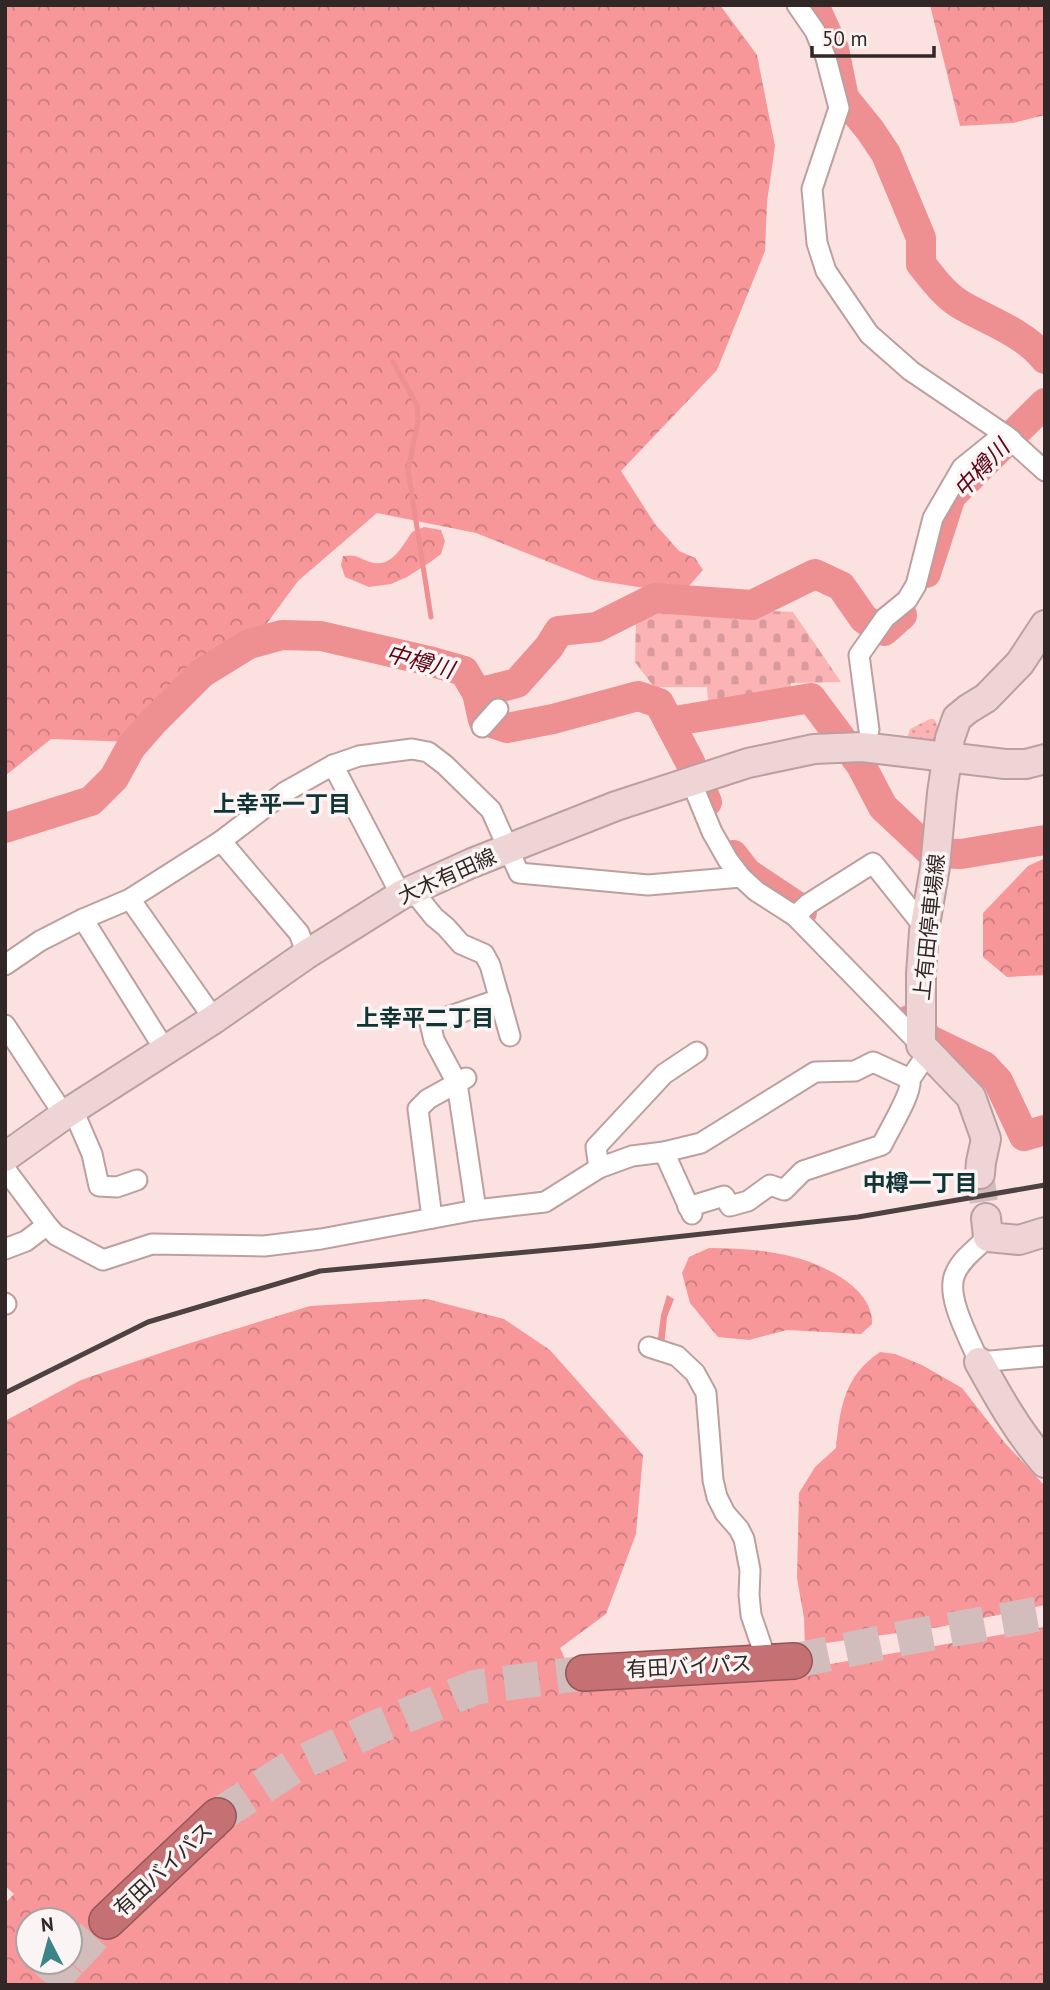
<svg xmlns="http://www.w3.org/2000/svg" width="1050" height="1990" font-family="'PT Sans','Noto Sans JP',sans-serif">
<defs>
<pattern id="grass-dots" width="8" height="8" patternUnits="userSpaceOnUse" patternTransform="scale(1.75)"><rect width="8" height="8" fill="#fcb3b4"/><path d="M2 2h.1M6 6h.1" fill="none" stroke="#d89a9b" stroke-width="1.8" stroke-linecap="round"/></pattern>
<pattern id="forest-crowns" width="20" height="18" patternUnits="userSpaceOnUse" patternTransform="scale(1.75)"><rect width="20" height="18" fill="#f7979a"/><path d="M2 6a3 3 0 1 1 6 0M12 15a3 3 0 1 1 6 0" fill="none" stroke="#c97b7e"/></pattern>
<pattern id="cemetery-stones" width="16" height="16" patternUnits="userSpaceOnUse" patternTransform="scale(1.75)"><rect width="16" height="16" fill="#fcb3b4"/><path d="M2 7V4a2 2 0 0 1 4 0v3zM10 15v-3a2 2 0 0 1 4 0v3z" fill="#d89a9b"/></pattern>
</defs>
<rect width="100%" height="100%" fill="#fbe2e1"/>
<path fill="url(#grass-dots)" d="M 930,719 L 934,719 C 939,725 938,733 937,740 L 932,742 L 910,739 L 908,736 L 910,729 Z"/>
<g fill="url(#forest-crowns)" fill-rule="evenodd">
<polygon points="5,5 720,5 757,55 775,146 767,202 765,251 717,370 621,471 655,524 679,551 695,558 703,570 682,594 594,580 476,533 377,513 298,581 242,657 133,742 51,739 5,776"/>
<polygon points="930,5 1045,5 1045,115 1013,123 960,126"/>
<path d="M 424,527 L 441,530 L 445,541 L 441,554 L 429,563 L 407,577 L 391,584 L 369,587 L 345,577 L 341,565 L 343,556 C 357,554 358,558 370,562 C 392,569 402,546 412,532 Z"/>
<polygon points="1045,858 1045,975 1007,977 983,957 983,913 1028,866"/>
<path d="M 709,1248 C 736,1248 764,1250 790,1256 C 820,1263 874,1287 872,1324 L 861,1334 L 787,1330 L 749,1340 L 718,1337 L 690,1303 L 682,1273 L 689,1257 Z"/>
<path d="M 427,1299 L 504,1319 L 550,1350 L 643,1455 L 636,1534 L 606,1614 L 560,1648 L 577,1685 L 807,1668 L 1045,1627 L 1045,1985 L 5,1985 L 5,1903 L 14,1894 L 5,1886 L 5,1421 L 81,1380 L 187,1344 L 310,1306 ZM 28,1920 L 70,1920 L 70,1962 L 28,1962 Z"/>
<path d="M 880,1352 L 895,1354 L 922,1365 L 962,1388 L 1005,1443 L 1045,1486 L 1045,1605 L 940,1627 L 805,1646 L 804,1618 L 797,1578 L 799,1493 L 815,1467 L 836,1448 C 840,1408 844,1376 880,1352 Z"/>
</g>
<polygon fill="url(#cemetery-stones)" points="658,605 793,612 841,682 791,683 790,692 708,701 707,687 654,687 635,662 636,619"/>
<polygon fill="#ee8f92" points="667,1295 674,1299 667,1317 664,1347 657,1346 661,1315"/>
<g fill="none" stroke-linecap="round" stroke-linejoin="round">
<polyline stroke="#ee8f92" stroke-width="5" points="393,362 417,405 418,421 408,470 431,617"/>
<g stroke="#ee8f92" stroke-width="30">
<path d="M 814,5 L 834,49 L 844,98 L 870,130 L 886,154 L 921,238 L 921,264 C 933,279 946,297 963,306 C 989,321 1026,334 1045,359"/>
<polyline points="926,573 951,496 1045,403"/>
<polyline points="477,693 517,683 549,647 559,631 597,627 655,598 752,605 815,574 841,586 864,619 884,631 902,615"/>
<polyline points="669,722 811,698 861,765 883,807 932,853 961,854 1045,840"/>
<polyline points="5,828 91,801 114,778 131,747 152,723 202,673 249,644 282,635 321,636 429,661 464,671 477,693 483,720 507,728 553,719 638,696 659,703 690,762 707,802"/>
<polyline points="733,855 747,873 795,905 802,912"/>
<polyline points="909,1020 930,1040 984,1066 998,1081 1024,1136 1045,1130"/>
</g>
<polyline stroke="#d3bdbc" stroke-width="28" stroke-dasharray="28 14" stroke-linecap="butt" points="980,1174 986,1218"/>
<g stroke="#d3bdbc" stroke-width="35" stroke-dasharray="35 18" stroke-linecap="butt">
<polyline points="794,1661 904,1638 1045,1613"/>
<polyline points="218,1816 294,1766 375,1728 476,1687 584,1673"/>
<polyline points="70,1961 107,1921"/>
<polyline points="48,1985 69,1962"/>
</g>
<g stroke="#bd9f9f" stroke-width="23">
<g id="street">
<polyline points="797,5 815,31 826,58 839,108 812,189 817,243 826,271 869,334 911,371 1004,434 1045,471"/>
<polyline points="482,727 498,709"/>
<polyline points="869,730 859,655 885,618 907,600 916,585 933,518 962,468 1004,434 1012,440"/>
<polyline points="333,765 401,895"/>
<polyline points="691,781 712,832 728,860 741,877 756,891 795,916 921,1045"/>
<polyline points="221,841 299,933 307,954"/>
<polyline points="413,891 434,917 446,927 461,944 484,954 490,965 510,1036"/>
<polyline points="130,899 214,1019"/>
<polyline points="795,916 808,904 873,863 925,928"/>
<polyline points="83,919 165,1050"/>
<polyline points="5,965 40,941 83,919 130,899 221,841 285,792 333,765 359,756 412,749 428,752 445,765 491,810 519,873 648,885 741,877"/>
<polyline points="5,1025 64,1115"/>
<polyline points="73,1110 92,1154 99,1186 117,1187 137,1180"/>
<polyline points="664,1152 692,1214"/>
<polyline points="599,1168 596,1147 664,1074 697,1052"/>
<polyline points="5,1169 47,1225 26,1241 5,1249"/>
<path d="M 688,1207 L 724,1196 L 730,1206 L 748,1201 L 770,1185 L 784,1190 L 803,1171 L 882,1145 C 889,1130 913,1092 910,1079"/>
<polyline points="476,1210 457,1083 434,1040 430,1023 500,999"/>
<polyline points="432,1218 418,1109 428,1099 466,1078"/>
<polyline points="47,1225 56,1235 103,1260 152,1244 264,1246 321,1239 476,1210 545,1202 599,1168 632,1156 664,1152 701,1143 815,1072 855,1071 873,1062 910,1079 928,1053"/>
<path d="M 988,1237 C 977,1248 961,1259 955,1274 C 945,1297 970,1339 979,1362 L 1045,1356"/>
<polyline points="5,1303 6,1304"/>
<polyline points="649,1347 677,1356 695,1373 706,1393 713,1480 717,1497 725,1513 739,1529 744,1539 750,1570 749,1595 751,1615 767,1662"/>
</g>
</g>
<g stroke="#bd9f9f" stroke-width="32">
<g id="secondary">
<polyline points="5,1157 64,1115 214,1019 307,954 401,895 472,863 616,806 748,763 814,749 862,747 1005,764 1026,764 1045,759"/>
<polyline points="980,1174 981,1162 986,1139 971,1097 921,1045 921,974 924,931 935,867 942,793 950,738 957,718 968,709 986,698 1020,663 1045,625"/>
<polyline points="986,1218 988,1237 1019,1240 1045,1232"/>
<path d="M 979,1362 C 999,1398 1018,1432 1045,1463"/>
</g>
</g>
<g stroke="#925658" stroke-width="38">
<g id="highway">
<polyline points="584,1673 794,1661"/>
<polyline points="107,1921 218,1816"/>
</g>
</g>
<use href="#street" stroke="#fff" stroke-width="19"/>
<use href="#secondary" stroke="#eed4d5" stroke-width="28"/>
<use href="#highway" stroke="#c57073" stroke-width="35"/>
<polyline stroke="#4e4141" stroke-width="5" points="5,1393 148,1322 320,1271 592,1246 858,1217 1045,1185"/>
</g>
<g text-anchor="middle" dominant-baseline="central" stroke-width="7" stroke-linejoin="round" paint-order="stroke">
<g font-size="21" fill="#322727" stroke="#fbf4f4">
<text transform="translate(447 876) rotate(-24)">大木有田線</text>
<text transform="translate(929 927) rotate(-84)">上有田停車場線</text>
<text transform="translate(689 1666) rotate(-3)">有田バイパス</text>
<text transform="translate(163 1869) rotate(-43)">有田バイパス</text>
</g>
<g font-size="23" font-style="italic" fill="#5d0517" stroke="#fbf4f4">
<text transform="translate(981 468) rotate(-47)">中樽川</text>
<text transform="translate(420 661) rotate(15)">中樽川</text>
</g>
<g font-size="23" font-weight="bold" fill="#113435" stroke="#fbf4f4">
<text x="282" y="803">上幸平一丁目</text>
<text x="425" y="1017">上幸平二丁目</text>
<text x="920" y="1182">中樽一丁目</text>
</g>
</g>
<rect width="1050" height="1990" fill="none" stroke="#322727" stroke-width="14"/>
<g transform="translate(49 1941) rotate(354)"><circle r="33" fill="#fbf4f4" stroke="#aba2a2" stroke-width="2"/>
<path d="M0-5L12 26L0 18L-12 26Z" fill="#3c8487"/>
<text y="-10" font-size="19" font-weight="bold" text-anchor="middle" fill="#322727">N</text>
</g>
<path d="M812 46v10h122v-10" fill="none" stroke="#322727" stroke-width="3.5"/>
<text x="822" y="46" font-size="21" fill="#322727" stroke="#fbf4f4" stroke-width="5" paint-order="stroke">50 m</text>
</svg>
